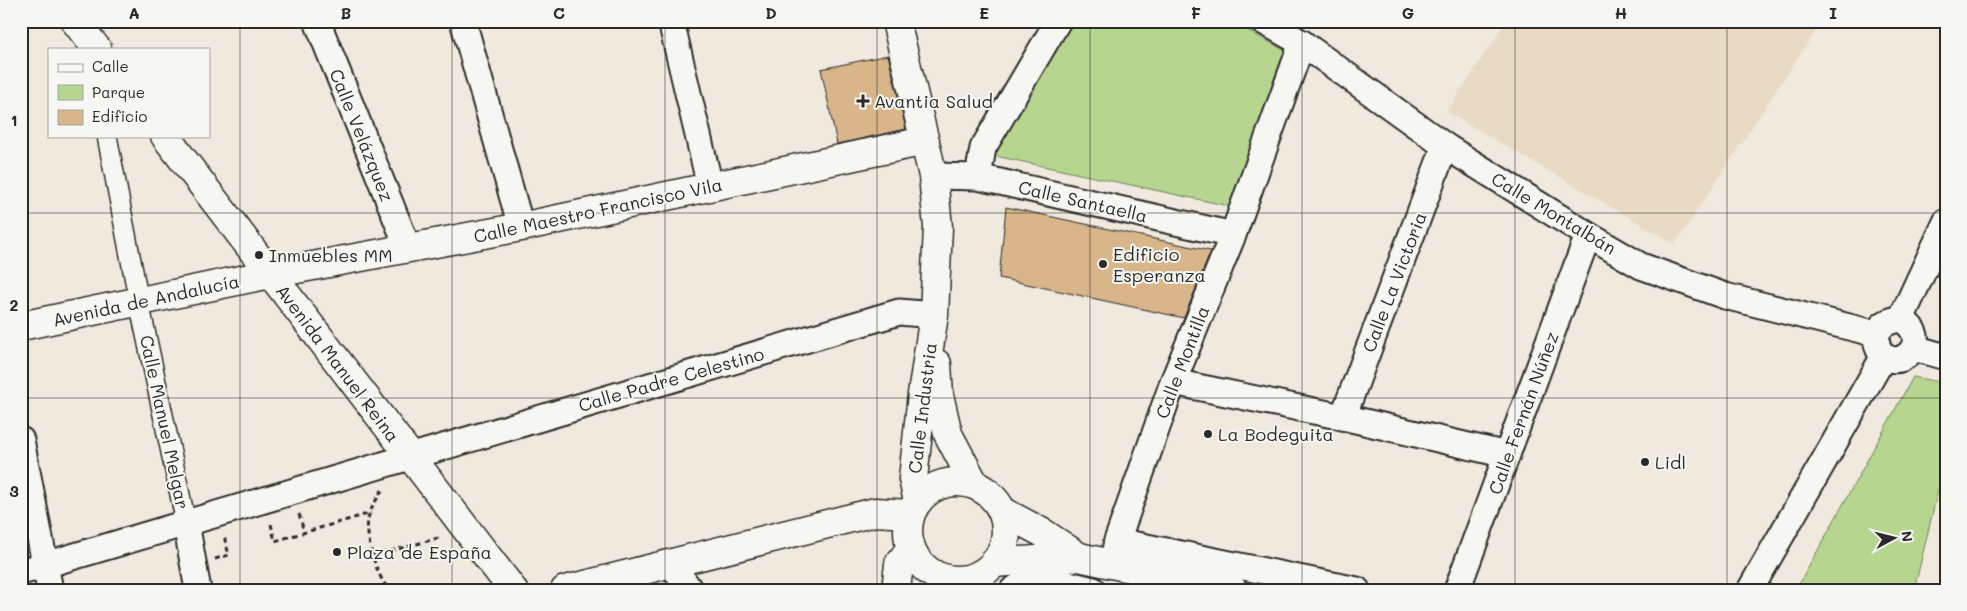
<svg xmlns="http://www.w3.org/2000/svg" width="1967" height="611" font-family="Mali,sans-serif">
<rect width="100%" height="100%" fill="#f0e9dd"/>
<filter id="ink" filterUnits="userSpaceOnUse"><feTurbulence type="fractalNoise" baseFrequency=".02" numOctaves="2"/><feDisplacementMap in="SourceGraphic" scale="10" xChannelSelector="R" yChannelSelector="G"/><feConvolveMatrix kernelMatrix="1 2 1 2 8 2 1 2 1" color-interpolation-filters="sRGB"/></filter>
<g filter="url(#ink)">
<polygon fill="#e9dac4" points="1506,21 1822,21 1675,244 1447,112"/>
<g fill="#b6d58e" stroke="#70805c">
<polygon points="1068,21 1230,21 1288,52 1229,206 991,155"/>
<polygon points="1913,377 1946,383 1946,457 1914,590 1796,590"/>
</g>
<g fill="#d8b68a" stroke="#2b2b2b">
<polygon points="888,55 906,129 837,144 821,69"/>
<polygon points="1006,207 1211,251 1184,318 999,278"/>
</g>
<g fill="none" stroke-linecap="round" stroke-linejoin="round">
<g stroke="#2b2b2b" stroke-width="22">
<polyline id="pedestrian" points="107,136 139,302 186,523"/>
</g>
<g stroke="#2b2b2b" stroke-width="29">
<g id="minor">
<polyline points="317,21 408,248"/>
<polyline points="463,21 521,227"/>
<polyline points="671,21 710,186"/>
<polyline points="1263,21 1302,43 1445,146 1588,235 1641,266 1725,296 1877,334"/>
<polyline points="933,176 978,177 1233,235"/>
<polyline points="978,177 983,148 1058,21"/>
<path d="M 1901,319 C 1938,342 1894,377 1879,350 C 1876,344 1876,337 1878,331 C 1883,322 1892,320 1901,319 Z"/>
<polyline points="1901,319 1946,222"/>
<polyline points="1914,348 1946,357"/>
<polyline points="1173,382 1343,417 1507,455"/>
<polyline points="1343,417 1445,146"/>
<polyline points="21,440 50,590"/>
<polyline points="186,523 198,590"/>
<polyline points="1117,541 1173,382 1233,235 1302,43"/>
<polyline points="1114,556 1117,541 1357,590"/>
<polyline points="671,563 690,590"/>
<polyline points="21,572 899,312 934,315"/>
<polyline points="1013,590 1018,587 1064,583 1093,590"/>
<polyline points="1457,590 1588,235"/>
<polyline points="1750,590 1884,356"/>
</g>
</g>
<g stroke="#2b2b2b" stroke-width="31">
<g id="tertiary">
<polyline points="75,21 97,49"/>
<polyline points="896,21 933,176 938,227 934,315 922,394 913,479 918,501"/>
<polyline points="165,136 513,590"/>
<polyline points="21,326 270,274 521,227 925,141"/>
<polyline points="937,364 939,395 948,434 975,485"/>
<circle cx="957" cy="531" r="49"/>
<polyline points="1002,511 1043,533 1079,557"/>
<polyline points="994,563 1079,557 1233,590"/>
<polyline points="565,590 875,512 910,514"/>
<polyline points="896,590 899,564 911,548"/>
</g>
</g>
<g stroke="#2b2b2b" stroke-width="3" stroke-dasharray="5 4" stroke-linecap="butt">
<path d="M 382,490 C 377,499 371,508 368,518 C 365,535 375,569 384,583 C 386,586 390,588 393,590"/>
<polyline points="299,514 304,532"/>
<polyline points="271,524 275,541 371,513"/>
<polyline points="373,556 442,537"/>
<polyline points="215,559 229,555 224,536"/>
</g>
<use href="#pedestrian" stroke="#f6f6f2" stroke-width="19"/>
<use href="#minor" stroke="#f6f6f2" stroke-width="25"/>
<use href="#tertiary" stroke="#f6f6f2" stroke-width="28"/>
</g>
</g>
<path fill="none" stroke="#2b2b2b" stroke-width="1" stroke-opacity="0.55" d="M 240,21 L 240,590M 452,21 L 452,590M 665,21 L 665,590M 877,21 L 877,590M 1090,21 L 1090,590M 1302,21 L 1302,590M 1515,21 L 1515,590M 1727,21 L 1727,590M 21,213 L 1946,213M 21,398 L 1946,398"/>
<g fill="#2b2b2b" stroke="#f6f6f2" stroke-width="2">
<path d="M860.5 93.5h5v5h5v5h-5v5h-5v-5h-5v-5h5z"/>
<circle cx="259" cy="255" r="5"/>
<circle cx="1103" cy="264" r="5"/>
<circle cx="1208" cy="434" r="5"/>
<circle cx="1645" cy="462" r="5"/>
<circle cx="337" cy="552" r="5"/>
</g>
<g text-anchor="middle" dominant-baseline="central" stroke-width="4" stroke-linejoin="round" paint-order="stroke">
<g font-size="18" fill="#2b2b2b" stroke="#f6f6f2" text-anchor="start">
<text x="874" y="101">Avantia Salud</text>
<text x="1113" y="254">Edificio<tspan x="1113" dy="21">Esperanza</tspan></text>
<text x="269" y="255">Inmuebles MM</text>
<text x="1218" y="434">La Bodeguita</text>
<text x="1655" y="462">Lidl</text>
<text x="347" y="552">Plaza de España</text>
</g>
<g font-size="18" fill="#2b2b2b" stroke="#f6f6f2">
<text transform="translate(362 135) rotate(68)">Calle Velázquez</text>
<text transform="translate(1083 201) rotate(13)">Calle Santaella</text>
<text transform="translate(598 210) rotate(-12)">Calle Maestro Francisco Vila</text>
<text transform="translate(1554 213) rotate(31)">Calle Montalbán</text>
<text transform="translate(1394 282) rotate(-69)">Calle La Victoria</text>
<text transform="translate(146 300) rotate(-12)">Avenida de Andalucía</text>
<text transform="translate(1182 362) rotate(-69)">Calle Montilla</text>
<text transform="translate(338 363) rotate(53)">Avenida Manuel Reina</text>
<text transform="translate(671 379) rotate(-16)">Calle Padre Celestino</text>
<text transform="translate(922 408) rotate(-83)">Calle Industria</text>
<text transform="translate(1523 413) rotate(-70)">Calle Fernán Núñez</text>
<text transform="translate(165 422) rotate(78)">Calle Manuel Melgar</text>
</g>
</g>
<rect width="1967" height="611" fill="none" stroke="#f6f6f2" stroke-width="55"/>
<rect x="48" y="48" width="162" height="90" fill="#f6f6f2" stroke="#a5a5a2"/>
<rect x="58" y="64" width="25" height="8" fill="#f6f6f2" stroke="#a5a5a2"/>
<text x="92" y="72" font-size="15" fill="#2b2b2b">Calle</text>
<rect x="58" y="85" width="25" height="15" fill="#b6d58e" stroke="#a5a5a2"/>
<text x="92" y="98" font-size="15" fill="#2b2b2b">Parque</text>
<rect x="58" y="110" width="25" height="15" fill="#d8b68a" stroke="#a5a5a2"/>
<text x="92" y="122" font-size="15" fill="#2b2b2b">Edificio</text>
<g transform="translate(1894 538) rotate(83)" stroke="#f6f6f2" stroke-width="4" paint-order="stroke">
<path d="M0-4L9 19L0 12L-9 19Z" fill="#2b2b2b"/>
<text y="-8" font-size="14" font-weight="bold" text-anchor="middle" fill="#2b2b2b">N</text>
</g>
<rect x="28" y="28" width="1912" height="556" fill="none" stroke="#2b2b2b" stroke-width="2"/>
<g font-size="16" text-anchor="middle" font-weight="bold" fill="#2b2b2b">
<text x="134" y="19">A</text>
<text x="346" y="19">B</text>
<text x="559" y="19">C</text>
<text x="771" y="19">D</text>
<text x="984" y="19">E</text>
<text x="1196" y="19">F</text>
<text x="1408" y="19">G</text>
<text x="1621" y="19">H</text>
<text x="1833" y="19">I</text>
<text x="14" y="126">1</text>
<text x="14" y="311">2</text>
<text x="14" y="497">3</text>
</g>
</svg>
